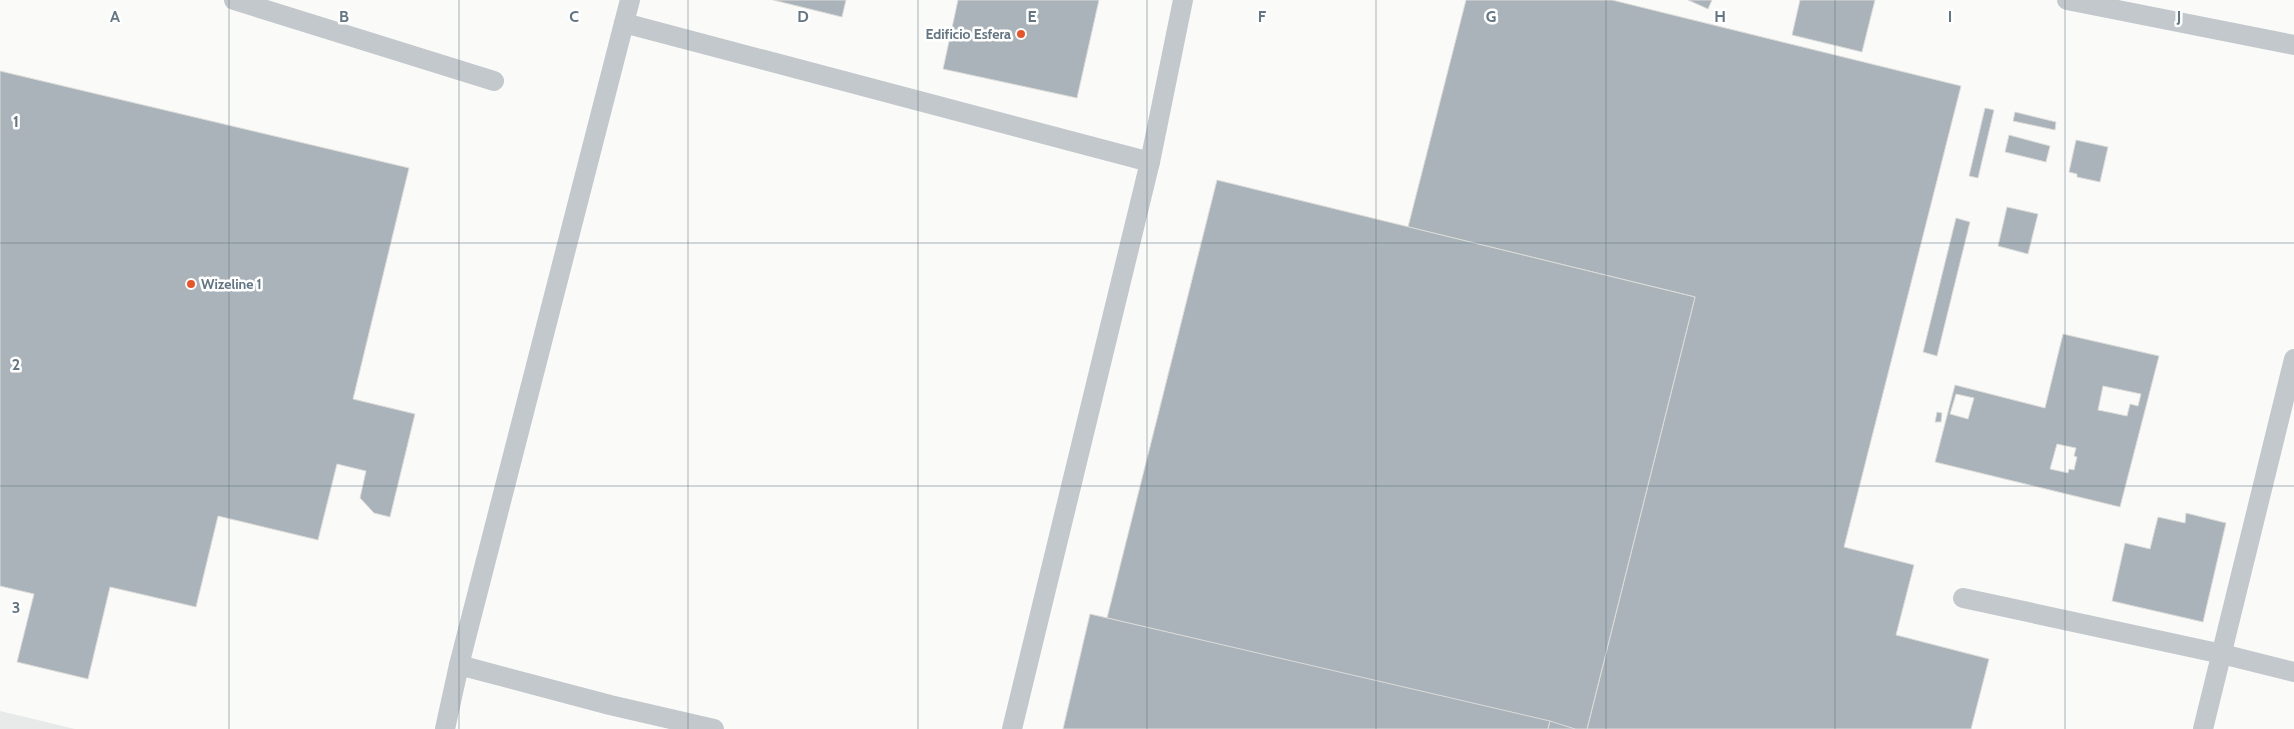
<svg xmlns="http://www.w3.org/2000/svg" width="2294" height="729" font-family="Cabin,sans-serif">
<rect width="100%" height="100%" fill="#fafaf8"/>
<polygon fill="#e8e9e9" points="0,711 75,729 0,729"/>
<g fill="#aab3b9" stroke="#dcdcda" fill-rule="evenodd">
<polygon points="773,0 846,0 842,17"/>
<polygon points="958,0 1099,0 1077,98 943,69"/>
<polygon points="1466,0 1612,0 1961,86 1844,547 1914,565 1896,635 1989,659 1971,729 1587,729 1695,297 1408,227"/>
<polygon points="1688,0 1712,0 1708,9"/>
<polygon points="1800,0 1875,0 1862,52 1792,35"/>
<polygon points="0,71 409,168 353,399 415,414 390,517 374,513 360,498 366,471 337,464 318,540 218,516 196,607 110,587 88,679 17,662 34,594 0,586"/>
<polygon points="1985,108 1994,110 1978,178 1969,176"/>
<polygon points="2015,112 2056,122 2055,130 2013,121"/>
<polygon points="2009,135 2050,146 2046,162 2005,152"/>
<polygon points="2076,140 2108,147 2100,182 2077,177 2077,174 2069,172"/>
<polygon points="1217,180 1695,297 1587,729 1575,729 1107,618"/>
<polygon points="2007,207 2038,214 2028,254 1998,246"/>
<polygon points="1956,218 1970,222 1937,356 1923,352"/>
<path d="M 2063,334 L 2159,356 L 2120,507 L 1935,462 L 1955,385 L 2045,408 ZM 2103,386 L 2141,394 L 2138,406 L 2130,404 L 2127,416 L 2098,410 ZM 1956,394 L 1974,398 L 1968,419 L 1950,414 ZM 2057,444 L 2076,448 L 2074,456 L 2077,457 L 2074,470 L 2069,469 L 2068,473 L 2050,469 Z"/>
<polygon points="1937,412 1942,413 1941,422 1935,422"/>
<polygon points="2186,513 2226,523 2203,622 2112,601 2125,543 2150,549 2158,517 2185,523"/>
<polygon points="1090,614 1550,721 1548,729 1063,729"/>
<polygon points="1550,721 1575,729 1548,729"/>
</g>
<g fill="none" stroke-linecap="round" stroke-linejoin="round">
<g stroke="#c3c8cc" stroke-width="20">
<polyline points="234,0 494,81"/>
<polyline points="630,0 624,23 1150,162"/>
<polyline points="2067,0 2294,45"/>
<polyline points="1963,598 2222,654 2294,672"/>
<polyline points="459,665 624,23"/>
<polyline points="445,729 459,665 610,705 714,729"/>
<polyline points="1012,729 1150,162 1183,0"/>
<polyline points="2203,729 2294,359"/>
</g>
</g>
<path fill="none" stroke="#657683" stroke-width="1" stroke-opacity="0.55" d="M 229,0 L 229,729M 459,0 L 459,729M 688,0 L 688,729M 918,0 L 918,729M 1147,0 L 1147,729M 1376,0 L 1376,729M 1606,0 L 1606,729M 1835,0 L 1835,729M 2065,0 L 2065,729M 0,243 L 2294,243M 0,486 L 2294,486"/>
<g fill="#e4572e" stroke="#fff" stroke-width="2">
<circle cx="1021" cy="34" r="5"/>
<circle cx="191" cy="284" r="5"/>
</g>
<g text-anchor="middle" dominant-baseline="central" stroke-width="5" stroke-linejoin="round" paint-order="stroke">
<g font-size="14" font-weight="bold" fill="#657683" stroke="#fff" text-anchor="end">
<text x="1011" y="34">Edificio Esfera</text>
<text x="201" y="284" text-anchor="start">Wizeline 1</text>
</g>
</g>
<g font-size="16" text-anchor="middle" font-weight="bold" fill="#657683" stroke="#fff" stroke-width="5" stroke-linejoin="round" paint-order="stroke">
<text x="115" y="22">A</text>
<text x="344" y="22">B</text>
<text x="574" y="22">C</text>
<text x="803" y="22">D</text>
<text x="1032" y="22">E</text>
<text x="1262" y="22">F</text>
<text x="1491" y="22">G</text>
<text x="1720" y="22">H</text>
<text x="1950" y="22">I</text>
<text x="2179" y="22">J</text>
<text x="16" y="127">1</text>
<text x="16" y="370">2</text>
<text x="16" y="613">3</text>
</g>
</svg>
